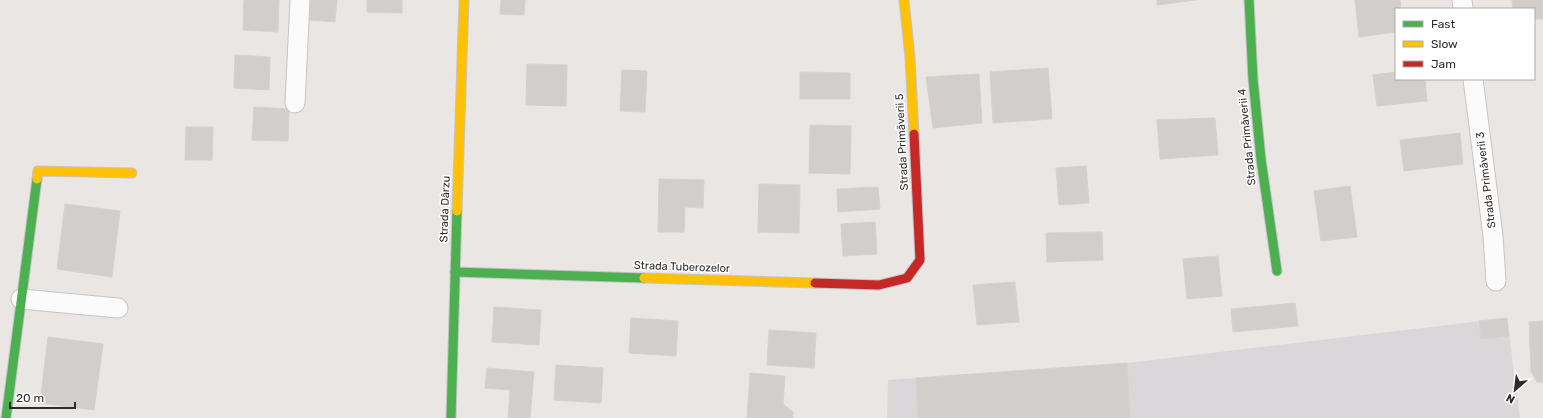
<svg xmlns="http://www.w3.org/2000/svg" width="1543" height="418" font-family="Rubik,sans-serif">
<rect width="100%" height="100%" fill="#e9e6e3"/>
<polygon fill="#dad7da" points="1507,318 1520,418 887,418 888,380 1127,363"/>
<g fill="#d1cecc" stroke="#d4d2cf">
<polygon points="244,0 279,0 278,32 243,30"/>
<polygon points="311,0 337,0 335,22 310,20"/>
<polygon points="367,0 402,0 402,13 367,12"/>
<polygon points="501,0 525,0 524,15 500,14"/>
<polygon points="1157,0 1196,0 1157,5"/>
<polygon points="1355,0 1400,0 1401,9 1396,9 1396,32 1359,37"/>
<polygon points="1512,0 1543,0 1543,19 1534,19 1534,9 1513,9"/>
<polygon points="235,55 270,57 269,90 234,88"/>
<polygon points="527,64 567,65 566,106 526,105"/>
<polygon points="1048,68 1052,119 993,123 990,72"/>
<polygon points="622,70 647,71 645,112 620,111"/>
<polygon points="800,72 850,73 850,99 800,99"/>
<polygon points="1396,72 1396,79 1425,79 1427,101 1377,106 1373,75"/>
<polygon points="979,74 982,123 933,128 926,77"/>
<polygon points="254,107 289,109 288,141 252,140"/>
<polygon points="1215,118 1218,155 1160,159 1157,120"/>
<polygon points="810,125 851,126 850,174 809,173"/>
<polygon points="186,127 213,127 212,160 185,160"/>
<polygon points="1460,133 1463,164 1404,171 1400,140"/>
<polygon points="1086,166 1089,203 1059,205 1056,168"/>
<polygon points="659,179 704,180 703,208 685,207 684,232 658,232"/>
<polygon points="759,184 800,185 799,233 758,232"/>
<polygon points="1350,186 1357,237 1321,241 1314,191"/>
<polygon points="878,187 880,209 838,212 837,189"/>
<polygon points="65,204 120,211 112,277 57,269"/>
<polygon points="875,222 877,254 843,256 841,224"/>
<polygon points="1102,232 1103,260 1047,262 1046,233"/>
<polygon points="1218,256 1222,296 1187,299 1183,259"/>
<polygon points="1015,282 1019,322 977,325 973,285"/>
<polygon points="1295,303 1298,326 1233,332 1231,309"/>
<polygon points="494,307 541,310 539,345 492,342"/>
<polygon points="631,318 678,321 676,356 629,353"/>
<polygon points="1507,318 1509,336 1481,339 1479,321"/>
<polygon points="1543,321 1543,382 1537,382 1531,371 1529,322"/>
<polygon points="769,330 816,333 814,368 767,365"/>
<polygon points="48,337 103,344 94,410 40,403"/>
<polygon points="1127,363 1130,418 918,418 916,378"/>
<polygon points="556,365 603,368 601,403 554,400"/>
<polygon points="487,368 534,372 530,418 508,418 510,390 485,388"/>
<polygon points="750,373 785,376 783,404 793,412 793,418 747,418"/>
</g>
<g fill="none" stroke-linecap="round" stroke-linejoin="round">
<g stroke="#c6c4c5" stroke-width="21">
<g id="street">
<polyline points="1462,0 1463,9"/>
<polyline points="1473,79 1493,236 1496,281"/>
<polyline points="295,103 300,0"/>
<polyline points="21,299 118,308"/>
</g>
</g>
<g stroke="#c6c4c5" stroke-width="11">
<g id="fast">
<polyline points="1249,0 1253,79 1261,159 1277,271"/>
<polyline points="455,272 644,278"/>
<polyline points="6,418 37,179"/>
<polyline points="451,418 457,211"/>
</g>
</g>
<g stroke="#c6c4c5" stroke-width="11">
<g id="slow">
<polyline points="904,0 910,57 914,134"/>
<polyline points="37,179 38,171 132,173"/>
<polyline points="457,211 464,0"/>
<polyline points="644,278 815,283"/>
</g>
</g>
<g stroke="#c6c4c5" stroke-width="11">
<polyline id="jam" points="815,283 879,285 907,278 920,260 914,134"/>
</g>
<use href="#street" stroke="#fcfbfb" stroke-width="19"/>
<use href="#fast" stroke="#4caf50" stroke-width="9"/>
<use href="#slow" stroke="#ffc107" stroke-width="9"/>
<use href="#jam" stroke="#c62828" stroke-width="9"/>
</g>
<g text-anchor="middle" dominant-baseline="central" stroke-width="3" stroke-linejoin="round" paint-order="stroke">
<g font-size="11" fill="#2c2c2c" stroke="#fff">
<text transform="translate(1247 137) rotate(-96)">Strada Primăverii 4</text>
<text transform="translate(902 142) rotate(-93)">Strada Primăverii 5</text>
<text transform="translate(1486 180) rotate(-97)">Strada Primăverii 3</text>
<text transform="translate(445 209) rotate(-88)">Strada Dârzu</text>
<text transform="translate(682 267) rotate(2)">Strada Tuberozelor</text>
</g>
</g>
<rect x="1395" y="8" width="140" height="72" fill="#ffffff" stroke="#ababab"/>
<rect x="1403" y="21" width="20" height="6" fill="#4caf50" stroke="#ababab"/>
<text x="1431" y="28" font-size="12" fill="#2c2c2c">Fast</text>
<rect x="1403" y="41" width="20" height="6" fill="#ffc107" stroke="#ababab"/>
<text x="1431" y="48" font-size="12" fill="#2c2c2c">Slow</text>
<rect x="1403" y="61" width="20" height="6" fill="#c62828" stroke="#ababab"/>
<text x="1431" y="68" font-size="12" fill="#2c2c2c">Jam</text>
<g transform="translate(1515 390) rotate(208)" stroke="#ffffff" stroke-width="3" paint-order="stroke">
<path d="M0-3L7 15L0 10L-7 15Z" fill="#2c2c2c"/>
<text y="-6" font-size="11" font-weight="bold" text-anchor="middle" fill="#2c2c2c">N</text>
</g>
<path d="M10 402v6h65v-6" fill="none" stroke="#2c2c2c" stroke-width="2"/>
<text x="16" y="402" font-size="12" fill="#2c2c2c" stroke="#ffffff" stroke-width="3" paint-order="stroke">20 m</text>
</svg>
